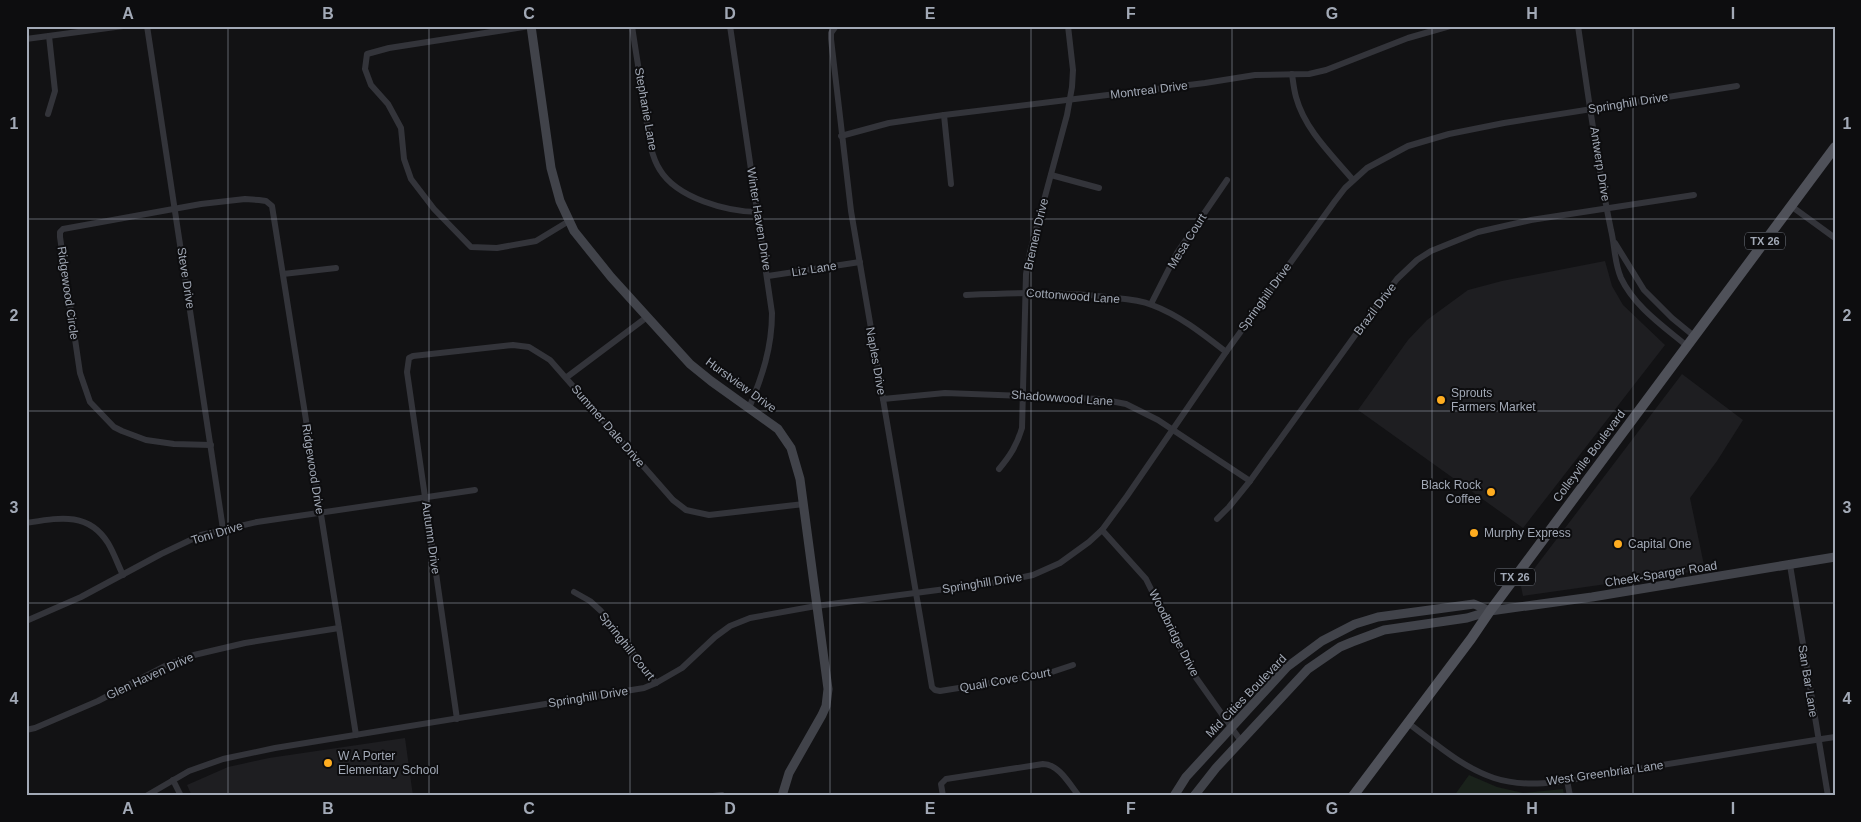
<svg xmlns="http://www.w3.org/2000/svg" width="1861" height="822" font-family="Helvetica,sans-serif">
<rect width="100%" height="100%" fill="#121214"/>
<g fill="#1e1e21">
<polygon points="1605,261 1612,286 1623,305 1665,345 1523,528 1358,410 1408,340 1427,320 1468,290 1502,281"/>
<polygon points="1682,374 1743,420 1717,461 1690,498 1705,570 1523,596 1521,586"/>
<polygon points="405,738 413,796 192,796 187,785 228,767 269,758"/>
</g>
<polygon fill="#1a221b" points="1469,775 1497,787 1523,793 1563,789 1564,796 1454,796"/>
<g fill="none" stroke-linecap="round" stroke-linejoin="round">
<g stroke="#33343a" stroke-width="6">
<polyline points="147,26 223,529"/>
<polyline points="530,26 389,48 367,54 365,69 371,85 388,104 401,128 404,159 411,179 434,209 471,247 497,248 536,241 569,221"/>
<path d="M 632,26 C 636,54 641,82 645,110 C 648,129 649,153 660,170 C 677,198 727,212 759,212"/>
<path d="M 730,26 L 772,313 C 772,348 762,377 749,408"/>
<polyline points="836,26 831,33 831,39 851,211 932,687 935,690 940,691 1046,674 1073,665"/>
<path d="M 1578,26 C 1588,94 1597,163 1611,230 C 1615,246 1614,262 1621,278 C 1634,306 1663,326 1687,346"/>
<polyline points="26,39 123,26"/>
<path d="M 1292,74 C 1293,81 1294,90 1296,97 C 1305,130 1332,155 1353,180"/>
<polyline points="48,114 55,91 49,36"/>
<polyline points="944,115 951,184"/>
<polyline points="841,136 889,123 944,115 1205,83 1255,75 1309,74 1326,70 1408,38 1450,26"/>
<polyline points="1051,175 1099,188"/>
<polyline points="1791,206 1835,238"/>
<polyline points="1615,243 1644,290 1672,318 1694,336"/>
<polyline points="283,274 336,268"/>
<polyline points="768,276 860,262"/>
<path d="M 966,295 C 1015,293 1065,291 1115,298 C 1127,299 1140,300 1152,305 C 1179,315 1203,334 1226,352"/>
<polyline points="1151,304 1177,253 1227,180"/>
<polyline points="567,377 647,317"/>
<polyline points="883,399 945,393 1100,399 1126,404 1158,420 1250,481"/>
<polyline points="211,445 174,444 146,440 122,431 114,427 90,402 80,373 60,237 60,232 63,229 201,204 245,199 259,200 266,201 272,206 356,735"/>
<path d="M 999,469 C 1010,456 1017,445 1022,428 L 1026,274 L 1030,252 L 1067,115 L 1072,87 L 1073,70 L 1068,26"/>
<polyline points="1217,519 1229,507 1250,481 1369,316 1397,279 1417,260 1431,251 1478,232 1531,220 1694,195"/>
<path d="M 26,523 C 58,518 88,511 108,543 C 114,553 118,565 123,575"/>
<polyline points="1102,530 1146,579 1192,672 1241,741"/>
<polyline points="1790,565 1828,796"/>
<polyline points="574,592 590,601 601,611 656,683"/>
<polyline points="26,621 81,597 161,554 201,535 257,522 475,490"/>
<polyline points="457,719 407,372 409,358 413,356 513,345 529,347 550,360 673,500 686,510 709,515 804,504"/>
<path d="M 1408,723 C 1435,743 1461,767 1494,778 C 1533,791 1578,778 1618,772 C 1690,761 1762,748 1835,737"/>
<polyline points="26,730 35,728 98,701 167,665 194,655 245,643 339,628"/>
<polyline points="173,780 181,796"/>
<polyline points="1567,780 1570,796"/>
<polyline points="146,796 189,771 223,759 275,748 644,688 656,683 682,668 715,637 730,626 750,618 816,606 999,582 1033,575 1060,563 1089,542 1102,530 1127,496 1226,352 1335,201 1345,188 1367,168 1408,146 1449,134 1504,123 1737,86"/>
<polyline points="713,796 722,795"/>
<path d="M 943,796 L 941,784 L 946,779 L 1043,764 C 1059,764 1070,785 1079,796"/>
</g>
<g stroke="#41434a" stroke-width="9">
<polyline points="531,26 551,168 560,201 574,231 611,277 690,364 711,381 778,429 791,448 800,479 828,689 826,706 822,715 789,773 782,796"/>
<polyline points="1174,796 1186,777 1287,667 1322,641 1355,624 1378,617 1474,604 1490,611"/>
<polyline points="1194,796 1216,768 1308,669 1340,647 1352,642 1384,630 1467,618 1490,611 1592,597 1835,557"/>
</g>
<polyline stroke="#4f5159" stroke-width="10" points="1353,796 1471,639 1490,611 1835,147"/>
</g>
<path fill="none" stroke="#a2a9b6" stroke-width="1" stroke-opacity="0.55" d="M 228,26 L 228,796M 429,26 L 429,796M 630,26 L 630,796M 830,26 L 830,796M 1031,26 L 1031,796M 1232,26 L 1232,796M 1432,26 L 1432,796M 1633,26 L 1633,796M 26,219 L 1835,219M 26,411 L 1835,411M 26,603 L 1835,603"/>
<g fill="#ffad20" stroke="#0d0d0f" stroke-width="2">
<circle cx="1441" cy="400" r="5"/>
<circle cx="1491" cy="492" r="5"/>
<circle cx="1474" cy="533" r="5"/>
<circle cx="1618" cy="544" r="5"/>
<circle cx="328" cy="763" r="5"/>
</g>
<g text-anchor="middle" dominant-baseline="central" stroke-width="4" stroke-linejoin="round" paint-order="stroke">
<g fill="#0d0d0f" stroke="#757a84" stroke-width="1">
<rect x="1745" y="232.5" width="40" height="17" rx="4"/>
<rect x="1495" y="568.5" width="40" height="17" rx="4"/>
</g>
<g font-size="11" font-weight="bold" fill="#a2a9b6">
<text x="1765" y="241">TX 26</text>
<text x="1515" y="577">TX 26</text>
</g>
<g font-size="12" fill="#a2a9b6" stroke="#0d0d0f">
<text transform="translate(1149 90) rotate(-7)">Montreal Drive</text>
<text transform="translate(1628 103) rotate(-9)">Springhill Drive</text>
<text transform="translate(646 109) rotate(80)">Stephanie Lane</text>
<text transform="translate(1600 164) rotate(81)">Antwerp Drive</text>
<text transform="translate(759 219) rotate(81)">Winter Haven Drive</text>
<text transform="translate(1036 234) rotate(-77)">Bremen Drive</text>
<text transform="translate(1187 241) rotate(-58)">Mesa Court</text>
<text transform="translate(814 269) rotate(-9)">Liz Lane</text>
<text transform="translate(186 278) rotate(81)">Steve Drive</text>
<text transform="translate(68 293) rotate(82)">Ridgewood Circle</text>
<text transform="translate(1073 296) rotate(4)">Cottonwood Lane</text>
<text transform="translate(1265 297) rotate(-54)">Springhill Drive</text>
<text transform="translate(1375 309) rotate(-53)">Brazil Drive</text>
<text transform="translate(876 361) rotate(80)">Naples Drive</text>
<text transform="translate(741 385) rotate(36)">Hurstview Drive</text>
<text transform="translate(1062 398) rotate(4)">Shadowwood Lane</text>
<text transform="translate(608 426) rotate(49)">Summer Dale Drive</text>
<text transform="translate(1589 456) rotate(-53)">Colleyville Boulevard</text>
<text transform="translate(313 469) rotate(81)">Ridgewood Drive</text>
<text transform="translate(217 533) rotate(-17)">Toni Drive</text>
<text transform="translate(431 538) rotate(82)">Autumn Drive</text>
<text transform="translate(1661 574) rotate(-9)">Cheek-Sparger Road</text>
<text transform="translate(982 583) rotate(-9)">Springhill Drive</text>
<text transform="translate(1174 633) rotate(63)">Woodbridge Drive</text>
<text transform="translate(627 646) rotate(52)">Springhill Court</text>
<text transform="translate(150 676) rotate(-25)">Glen Haven Drive</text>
<text transform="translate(1005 680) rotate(-10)">Quail Cove Court</text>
<text transform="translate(1808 681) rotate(81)">San Bar Lane</text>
<text transform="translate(1246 696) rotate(-46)">Mid Cities Boulevard</text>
<text transform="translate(588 697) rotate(-9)">Springhill Drive</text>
<text transform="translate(1605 773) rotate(-8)">West Greenbriar Lane</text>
</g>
<g font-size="12" fill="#a2a9b6" stroke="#0d0d0f" text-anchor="start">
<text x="1451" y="393">Sprouts<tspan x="1451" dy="14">Farmers Market</tspan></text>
<text x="1481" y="485" text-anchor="end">Black Rock<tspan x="1481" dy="14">Coffee</tspan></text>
<text x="1484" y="533">Murphy Express</text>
<text x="1628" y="544">Capital One</text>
<text x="338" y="756">W A Porter<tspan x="338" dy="14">Elementary School</tspan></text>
</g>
</g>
<rect width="1861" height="822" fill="none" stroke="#0d0d0f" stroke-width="55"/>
<rect x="28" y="28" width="1806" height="766" fill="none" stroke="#a2a9b6" stroke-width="2"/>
<g font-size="16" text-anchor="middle" font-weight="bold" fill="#a2a9b6">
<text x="128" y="19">A</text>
<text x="328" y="19">B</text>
<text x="529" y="19">C</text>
<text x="730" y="19">D</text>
<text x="930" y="19">E</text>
<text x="1131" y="19">F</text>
<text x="1332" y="19">G</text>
<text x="1532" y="19">H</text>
<text x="1733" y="19">I</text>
<text x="14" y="129">1</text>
<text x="1847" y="129">1</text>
<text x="14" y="321">2</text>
<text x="1847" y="321">2</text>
<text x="14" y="513">3</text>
<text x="1847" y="513">3</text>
<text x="14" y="704">4</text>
<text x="1847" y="704">4</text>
<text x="128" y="814">A</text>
<text x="328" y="814">B</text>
<text x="529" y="814">C</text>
<text x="730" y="814">D</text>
<text x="930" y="814">E</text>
<text x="1131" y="814">F</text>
<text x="1332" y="814">G</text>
<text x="1532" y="814">H</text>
<text x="1733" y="814">I</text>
</g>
</svg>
